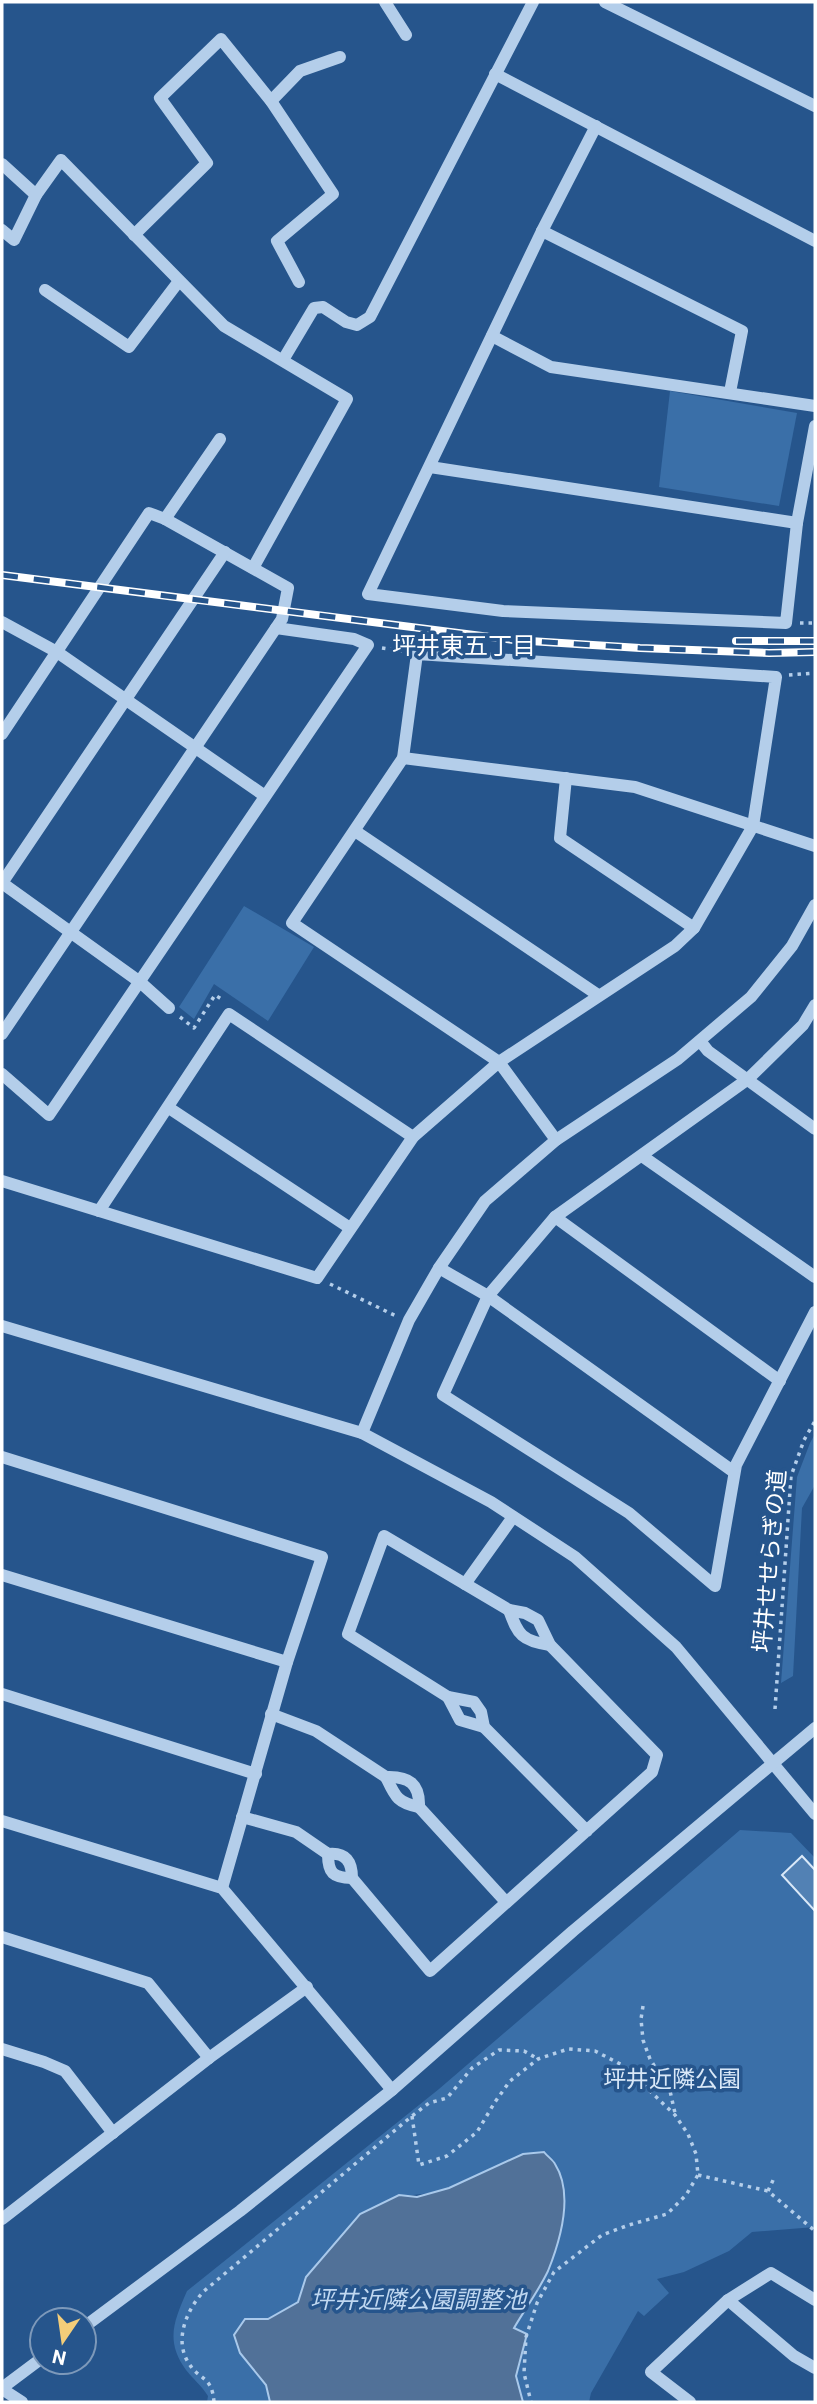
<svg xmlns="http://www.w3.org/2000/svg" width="817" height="2404" font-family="Roboto,'Noto Sans JP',sans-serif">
<rect width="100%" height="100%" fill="#26558c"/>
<g fill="#3a6fa8">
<polygon points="670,391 797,413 779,506 659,487"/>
<polygon points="244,906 314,947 268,1021 214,984 194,1019 179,1007"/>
<polygon points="815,1434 815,1485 802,1508 793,1676 781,1683 797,1477 810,1443"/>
<path d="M 740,1830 L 791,1833 L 815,1858 L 815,2227 L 752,2232 L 729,2251 L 684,2272 L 657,2279 L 669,2293 L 644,2316 L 638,2311 L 591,2393 L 589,2402 L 523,2402 L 516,2376 L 519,2359 L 514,2328 L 547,2272 L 523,2154 C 485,2174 442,2198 399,2195 L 306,2277 L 298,2302 L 268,2319 L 245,2319 L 240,2353 L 266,2385 L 270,2402 L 207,2402 L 208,2396 C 202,2386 193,2379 186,2370 C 165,2341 174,2321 187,2291 L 439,2089 Z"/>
</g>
<path fill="#517198" stroke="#a9c9eb" stroke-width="2" d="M 544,2152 C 547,2156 553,2160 555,2164 C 574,2194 560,2241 548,2271 C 539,2290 525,2309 514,2328 L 527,2334 L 516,2376 L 523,2402 L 270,2402 L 266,2385 L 240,2353 L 234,2335 L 245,2319 L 268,2319 L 298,2302 L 306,2277 L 360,2214 L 399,2195 L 417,2197 L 449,2188 L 523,2154 Z"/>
<polygon fill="#5281b4" stroke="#d9e8f8" stroke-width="2" points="802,1856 815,1870 815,1911 782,1875"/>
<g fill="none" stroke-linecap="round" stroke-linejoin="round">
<g stroke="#b4ceea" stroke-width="3.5" stroke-dasharray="3.5 5" stroke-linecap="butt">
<polyline points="800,623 815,623"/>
<polyline points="382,648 402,651"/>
<polyline points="789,675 815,673"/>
<polyline points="180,1017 194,1028 215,995 223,1000"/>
<polyline points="330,1284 396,1316"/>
<polyline points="775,1709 791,1476 804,1440 815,1421"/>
<polyline points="643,2006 641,2019 643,2040 650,2059 670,2091 675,2113"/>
<polyline points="412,2116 419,2165 447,2156 477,2132 495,2102 510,2081 538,2059 568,2049 595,2051 624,2066 675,2115 688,2134 696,2154 698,2175 686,2195 667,2214 629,2225 602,2235 554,2272 537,2303 526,2337 524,2373 531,2402"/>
<polyline points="698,2175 768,2191 815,2231"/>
<polyline points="768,2191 775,2176"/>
<path d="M 214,2402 C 212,2375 199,2381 188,2362 C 174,2339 187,2310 203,2292 L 412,2116 L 429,2103 L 447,2098 L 472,2068 L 499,2050 L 524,2051 L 538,2059"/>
</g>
<g stroke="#b4ceea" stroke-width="12">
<polyline points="385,2 406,35"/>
<polyline points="605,2 815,106"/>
<polyline points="495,74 815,241"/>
<polyline points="271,101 300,71 340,57"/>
<polyline points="596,126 542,231 368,594 503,611 786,623 797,523 815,426"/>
<polyline points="2,164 36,195 61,160 224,326 347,399 253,568"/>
<polyline points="2,230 14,240 36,195"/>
<polyline points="542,231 742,331 730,392"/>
<polyline points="134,235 207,163 160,98 221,39 271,101 333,194 277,241 299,282"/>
<polyline points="45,290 129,347 179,281"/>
<polyline points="492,336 551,367 815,406"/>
<polyline points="283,360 314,308 323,307 346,322 357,325 370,317 533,2"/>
<polyline points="430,467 797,523"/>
<polyline points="165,519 220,439"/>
<polyline points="2,622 57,652 265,796"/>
<polyline points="2,734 149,513 165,519 288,588 282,619 2,1034"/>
<polyline points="403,758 635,787 815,846"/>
<polyline points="566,778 560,838 694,928"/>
<polyline points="355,831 598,995"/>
<polyline points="2,883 225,552"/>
<polyline points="2,883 140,982 169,1008"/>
<polyline points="815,1005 803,1025 748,1079 555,1217 488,1296 443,1395 629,1513 715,1586 736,1465 815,1312"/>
<polyline points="700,1041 708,1051 815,1129"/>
<polyline points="2,1074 49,1115 368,645 354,639 276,628"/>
<polyline points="169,1108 350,1228"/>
<polyline points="642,1156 815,1277"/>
<polyline points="2,1181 317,1278 413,1137 499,1062 675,946 694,928 753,826 776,677 417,654 403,758 292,923 499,1062 556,1140"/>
<polyline points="99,1211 229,1014 413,1137"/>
<polyline points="555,1217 780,1381"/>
<polyline points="439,1268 488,1296 734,1472"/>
<polyline points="2,1326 362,1433 491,1502 575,1557 676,1647 815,1814"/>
<polyline points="362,1433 409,1320 439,1268 485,1201 556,1140 678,1059 751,997 792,946 815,905"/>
<polyline points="2,1457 322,1557 287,1662 222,1888"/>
<polyline points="2,1575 287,1662"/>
<polyline points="465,1584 513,1517"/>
<path d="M 509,1610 C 518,1635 522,1641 550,1645"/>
<polyline points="2,1694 256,1774"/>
<polyline points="448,1697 460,1720 484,1727"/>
<path d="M 271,1714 L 316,1731 L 386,1777 C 409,1776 420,1784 419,1807 L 506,1902"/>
<path d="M 386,1777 C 395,1796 397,1803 419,1807"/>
<path d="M 242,1817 L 296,1832 L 328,1854 C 346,1852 352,1862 352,1878 L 430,1971 L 652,1772 L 657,1755 L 550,1645 L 538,1620 L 525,1613 L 509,1610 L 384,1536 L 348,1634 L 448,1697 L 474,1702 L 481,1712 L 484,1727 L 587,1831"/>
<polyline points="2,1821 222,1888 392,2090"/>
<path d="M 328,1854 C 328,1873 333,1878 352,1878"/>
<polyline points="2,1937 148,1983 209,2058"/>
<polyline points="2,2049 44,2062 65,2071 113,2133"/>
<polyline points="2,2219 209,2058 307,1987"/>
<polyline points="728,2300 794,2356 815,2368"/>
<polyline points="84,2327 240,2211 392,2090 573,1931 815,1728"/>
<polyline points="2,2388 42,2358"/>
<polyline points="2,2389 22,2402"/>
<polyline points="690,2402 651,2372 728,2300 771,2273 815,2300"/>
</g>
<g stroke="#fff" stroke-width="8">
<g id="rail">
<polyline points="2,575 514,640 640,648 769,653 815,652"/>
<polyline points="736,641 815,641"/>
</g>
</g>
<use href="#rail" stroke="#26558c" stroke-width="5" stroke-dasharray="16" stroke-linecap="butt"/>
</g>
<g text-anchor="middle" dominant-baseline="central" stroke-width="7" stroke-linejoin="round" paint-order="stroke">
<g font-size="23" fill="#fff" stroke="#26558c">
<text transform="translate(770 1561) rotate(-85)">坪井せせらぎの道</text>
</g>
<g font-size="23" fill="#d9e8f8" stroke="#26558c">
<text x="672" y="2079">坪井近隣公園</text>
</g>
<g font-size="24" fill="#fff" stroke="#26558c">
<text x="464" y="646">坪井東五丁目</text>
</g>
<g font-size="24" font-style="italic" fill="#c0d8f1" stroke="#26558c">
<text x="418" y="2300">坪井近隣公園調整池</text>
</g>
</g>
<rect width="817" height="2404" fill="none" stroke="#ffffff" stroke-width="7"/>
<g transform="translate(63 2341) rotate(193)"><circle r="33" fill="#26558c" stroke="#7d99ba" stroke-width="2"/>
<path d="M0-5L12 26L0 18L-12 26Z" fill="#f3cd79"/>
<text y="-10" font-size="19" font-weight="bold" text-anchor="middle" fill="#ffffff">N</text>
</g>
</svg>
